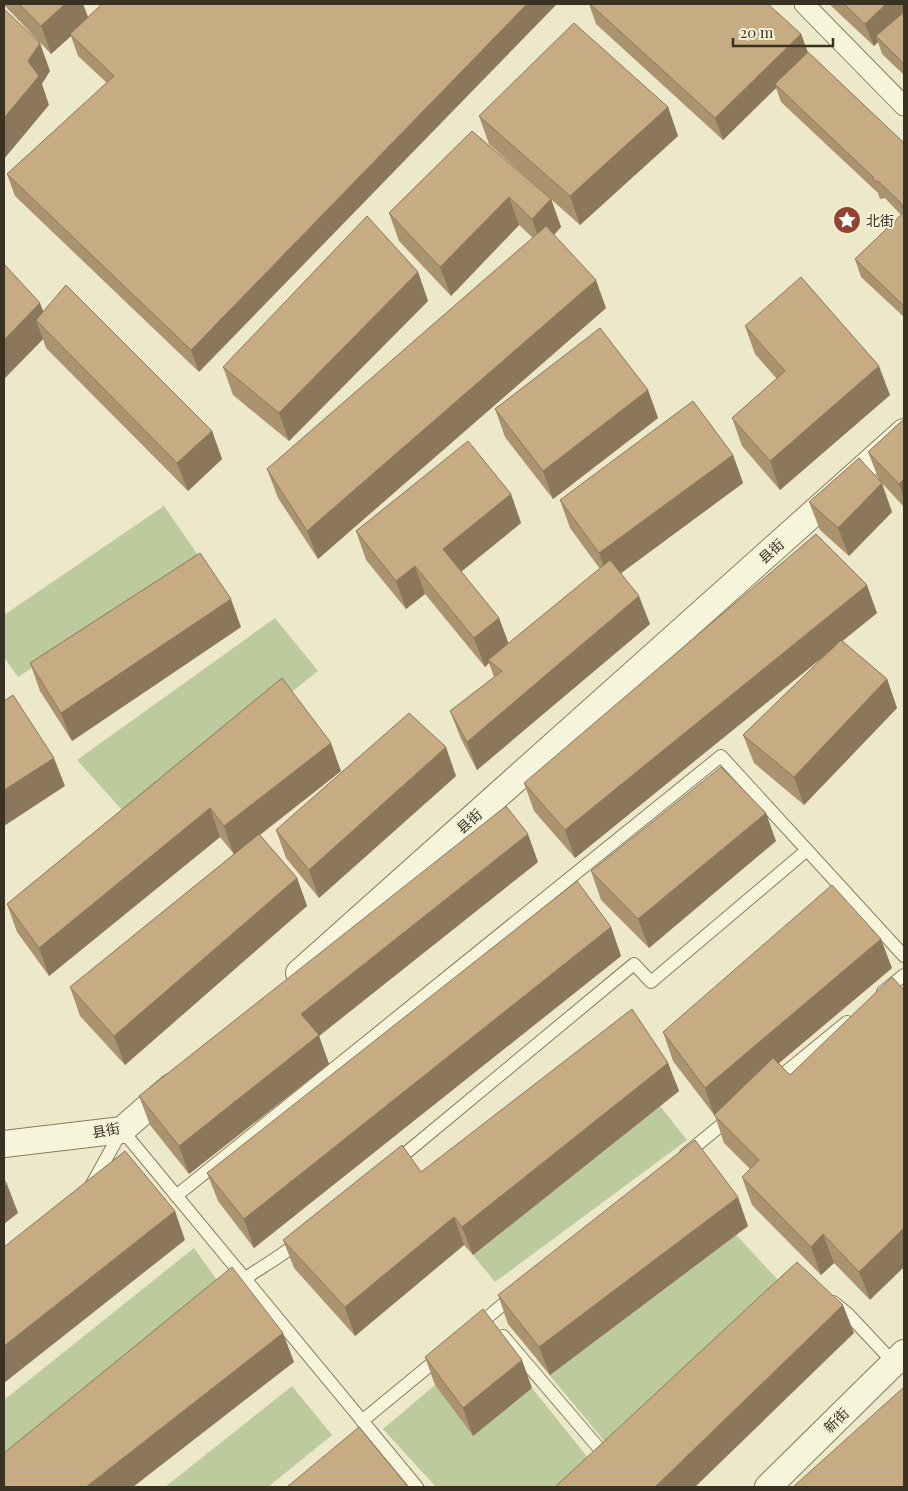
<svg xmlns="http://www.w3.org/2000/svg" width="908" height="1491" font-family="'Playfair Display','Noto Sans SC',serif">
<rect width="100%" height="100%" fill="#ece8c9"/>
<g fill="#bdca9e">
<polygon points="164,506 200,558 18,677 4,657 4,615"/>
<polygon points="275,618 318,671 131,820 77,760"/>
<polygon points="660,1106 687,1140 495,1282 473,1255"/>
<polygon points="714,1211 778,1280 606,1443 537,1360"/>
<polygon points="194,1248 219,1283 4,1456 4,1400"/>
<polygon points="435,1385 473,1436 532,1388 589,1459 555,1487 436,1487 383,1429"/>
<polygon points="292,1386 332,1435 268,1487 165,1487"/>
</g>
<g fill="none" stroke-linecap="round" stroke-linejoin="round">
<g stroke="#877c5f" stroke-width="14">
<g id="service">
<polyline points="883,992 904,975"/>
<polyline points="775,1081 847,1022"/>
<polyline points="686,1154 731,1117"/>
<polyline points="395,1162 634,964 651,982 807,850"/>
<polyline points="91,1186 122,1130 417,1487"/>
<polyline points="176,1196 721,756 904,956"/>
<path d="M 229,1290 C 252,1272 278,1259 300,1241"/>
<polyline points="833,1302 849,1315 894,1363"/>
<polyline points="476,1327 514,1295"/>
<polyline points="503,1336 609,1460"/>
<polyline points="362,1421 441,1356"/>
</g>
</g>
<g stroke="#877c5f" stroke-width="21">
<polyline id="pedestrian" points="804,4 904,106"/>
</g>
<g stroke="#877c5f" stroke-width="28">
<g id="minor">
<polyline points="299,973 904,432"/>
<polyline points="4,1144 122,1130 171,1087"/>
<polyline points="768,1487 904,1353"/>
</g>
</g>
<use href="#service" stroke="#f7f4dc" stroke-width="12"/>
<use href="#pedestrian" stroke="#f7f4dc" stroke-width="19"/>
<use href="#minor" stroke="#f7f4dc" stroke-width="26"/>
</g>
<g fill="#ab9370">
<polygon points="4,4 83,4 88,17 102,4 199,372 15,196 7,174 107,83 78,56 71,36 51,54 4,5"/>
<polygon points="589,4 801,34 808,52 904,143 904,317 861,277 855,259 901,215 885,198 880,199 878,193 781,102 776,88 723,140 596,24"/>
<polygon points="829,4 904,4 904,75 882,54 878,42 874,46"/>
<polygon points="668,107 678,136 580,225 489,144 479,116"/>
<polygon points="472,131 551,199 561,227 554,235 606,308 318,559 278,498 267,469 533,238 519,225 451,296 399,241 389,213"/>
<polygon points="4,264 43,311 212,431 222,459 188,491 46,348 43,339 4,379"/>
<polygon points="418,272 428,301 289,441 233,395 223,367"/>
<polygon points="745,326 890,395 780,490 742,446 732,418 777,379 755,354"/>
<polygon points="648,390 658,418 553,499 505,437 495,409"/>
<polygon points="904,419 904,507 879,480 868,452"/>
<polygon points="733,455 743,483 621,573 650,624 477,770 461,739 450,711 494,677 489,663 485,667 425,594 406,609 366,560 356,531 511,494 521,523 461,572 499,618 508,644 600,569 570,528 560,500"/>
<polygon points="809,502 892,512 849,556 820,530"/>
<polygon points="877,613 842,641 887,679 897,708 804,805 754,763 743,735 828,653 575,858 534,811 524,783"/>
<polygon points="241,627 72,741 40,691 30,663"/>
<polygon points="282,678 341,771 260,835 297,878 307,906 125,1065 80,1016 70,987 234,854 220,837 49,976 17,932 7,904"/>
<polygon points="456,776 319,898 286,858 276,830"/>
<polygon points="776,841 649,948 601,900 591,871"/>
<polygon points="538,862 319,1036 329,1064 189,1174 150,1125 139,1096"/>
<polygon points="611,927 621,956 254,1248 218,1201 207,1173"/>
<polygon points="892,968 779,1063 790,1075 870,1300 834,1263 821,1275 752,1205 742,1177 750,1169 724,1143 715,1116 673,1061 663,1032"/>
<polygon points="668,1063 679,1091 473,1255 464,1245 355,1336 294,1268 283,1240 421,1172"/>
<polygon points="748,1226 550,1375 508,1324 498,1295"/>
<polygon points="425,1357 532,1388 473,1436 435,1385"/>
</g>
<g fill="#8b785b">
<polygon points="65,4 83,4 89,20 70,34 71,36 51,54 41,26"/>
<polygon points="527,4 557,4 199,372 191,350"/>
<polygon points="886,4 904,4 904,16 876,36 878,42 874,46 865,24"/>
<polygon points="801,34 809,56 775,84 776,88 723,140 715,118"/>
<polygon points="40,43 50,71 42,84 49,105 4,159 4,118 28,61"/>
<polygon points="668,107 678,136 580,225 570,196"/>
<polygon points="509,197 519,225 451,296 440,267"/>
<polygon points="551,199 561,227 542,247 532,219"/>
<polygon points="904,204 904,214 902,207"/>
<polygon points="418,272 428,301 289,441 279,413"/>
<polygon points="596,280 606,308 318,559 307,531"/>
<polygon points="40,303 51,331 36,320 43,339 4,379 4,340"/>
<polygon points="879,366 890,395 780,490 770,461"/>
<polygon points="648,390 658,418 553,499 543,471"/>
<polygon points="212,431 222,459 188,491 177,463"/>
<polygon points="733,455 743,483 609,582 599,553"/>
<polygon points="904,479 904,499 899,484"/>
<polygon points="882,483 892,512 849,556 838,528"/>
<polygon points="511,494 521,523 453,578 443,549"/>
<polygon points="415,566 425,594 406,609 396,581"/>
<polygon points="867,585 877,613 575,858 565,830"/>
<polygon points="639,596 650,624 477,770 467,742"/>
<polygon points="231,599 241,627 72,741 61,713"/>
<polygon points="499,618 510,647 488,660 489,663 485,667 474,638"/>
<polygon points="887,679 897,708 804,805 794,777"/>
<polygon points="331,743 341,771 234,855 224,826"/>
<polygon points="446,747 456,776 319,898 309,870"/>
<polygon points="54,758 65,786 4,826 4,790"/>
<polygon points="210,808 220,837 49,976 39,948"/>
<polygon points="766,813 776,841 649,948 638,919"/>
<polygon points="528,834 538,862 319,1036 329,1064 189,1174 179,1146 301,1014"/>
<polygon points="297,878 307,906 125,1065 114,1036"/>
<polygon points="611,927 621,956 254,1248 244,1219"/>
<polygon points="881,939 892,968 716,1116 714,1115 705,1088"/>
<polygon points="668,1063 679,1091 473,1255 462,1227"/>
<polygon points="7,1184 18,1213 4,1224 4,1187"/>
<polygon points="738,1197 748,1226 550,1375 539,1347"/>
<polygon points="175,1211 185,1240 4,1383 4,1346"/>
<polygon points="454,1217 464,1245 355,1336 345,1307"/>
<polygon points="904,1228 904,1267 870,1300 859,1272"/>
<polygon points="823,1234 834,1263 821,1275 811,1247"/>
<polygon points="843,1305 854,1333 695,1487 655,1487"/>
<polygon points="283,1333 294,1362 133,1487 86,1487"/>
<polygon points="522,1360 532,1388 473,1436 463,1408"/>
</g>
<g fill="#c7ab82" stroke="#8b785b">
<polygon points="19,4 65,4 41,26"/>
<polygon points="102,4 527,4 191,350 7,174 114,76 70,34"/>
<polygon points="590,4 768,4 801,34 715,118"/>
<polygon points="844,4 886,4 865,24"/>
<polygon points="4,9 40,43 28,61 39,76 4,118"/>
<polygon points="904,12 904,64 876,36"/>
<polygon points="574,23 668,107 570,196 479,116"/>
<polygon points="808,52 904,143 904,204 902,207 901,203 878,181 874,181 873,177 775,84"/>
<polygon points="472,131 551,199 532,219 509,197 440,267 389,213"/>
<polygon points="904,212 904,306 855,259"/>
<polygon points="367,216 418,272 279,413 223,367"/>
<polygon points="546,226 596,280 307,531 267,469"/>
<polygon points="4,264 40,303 4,340"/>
<polygon points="801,277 879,366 770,461 732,418 785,371 745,326"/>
<polygon points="66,285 212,431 177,463 36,320"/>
<polygon points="600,328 648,390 543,471 495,409"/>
<polygon points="693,401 733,455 599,553 560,500"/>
<polygon points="904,419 904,479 899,484 868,452"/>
<polygon points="468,441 511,494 443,549 499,618 474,638 415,566 396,581 356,531"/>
<polygon points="859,458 882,483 838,528 809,502"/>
<polygon points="816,534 867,585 565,830 524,783"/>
<polygon points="200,553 231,599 61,713 30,663"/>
<polygon points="610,560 639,596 467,742 450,711 502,671 488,660"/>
<polygon points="841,640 887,679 794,777 743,735"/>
<polygon points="282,678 331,743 224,826 210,808 39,948 7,904"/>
<polygon points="13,695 54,758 4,790 4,701"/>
<polygon points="409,713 446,747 309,870 276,830"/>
<polygon points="721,767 766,813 638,919 591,871"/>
<polygon points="506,806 528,834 301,1014 319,1035 179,1146 139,1096"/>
<polygon points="259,834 297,878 114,1036 70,987"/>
<polygon points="577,881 611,927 244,1219 207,1173"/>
<polygon points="832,885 881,939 705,1088 663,1032"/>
<polygon points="892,977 904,990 904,1228 859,1272 823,1234 811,1247 742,1177 759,1160 714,1115 773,1058 790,1075"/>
<polygon points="632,1009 668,1063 462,1227 454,1217 345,1307 283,1240 402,1145 421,1172"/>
<polygon points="695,1140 738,1197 539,1347 498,1295"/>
<polygon points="125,1151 175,1211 4,1346 4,1247"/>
<polygon points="4,1180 7,1184 4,1187"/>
<polygon points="797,1262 843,1305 655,1487 555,1487"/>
<polygon points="232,1267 283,1333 86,1487 4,1487 4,1453"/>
<polygon points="483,1309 522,1360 463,1408 425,1357"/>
<polygon points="904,1387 904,1487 793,1487"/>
<polygon points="359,1427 408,1487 287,1487"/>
</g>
<defs>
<g id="sight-disc" transform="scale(1.4375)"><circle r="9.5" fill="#924433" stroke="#f4f1d9"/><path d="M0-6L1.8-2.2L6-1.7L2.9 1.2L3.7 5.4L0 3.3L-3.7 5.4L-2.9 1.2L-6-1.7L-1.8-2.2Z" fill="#fff"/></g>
</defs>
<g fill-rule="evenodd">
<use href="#sight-disc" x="847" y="220"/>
</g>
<g text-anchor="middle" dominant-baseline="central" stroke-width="4" stroke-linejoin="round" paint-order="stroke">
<g font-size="14" fill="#393122" stroke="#f4f1d9" text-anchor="start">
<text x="866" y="220">北街</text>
</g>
<g font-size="14" fill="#393122" stroke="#f4f1d9">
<text transform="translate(771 551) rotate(-42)">县街</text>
<text transform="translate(469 821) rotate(-42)">县街</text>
<text transform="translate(106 1130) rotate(-11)">县街</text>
<text transform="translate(836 1420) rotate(-45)">新街</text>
</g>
</g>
<rect width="908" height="1491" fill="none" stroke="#393122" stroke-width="10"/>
<path d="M733 38v8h100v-8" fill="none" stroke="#393122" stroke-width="2.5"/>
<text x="740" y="38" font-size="15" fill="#393122" stroke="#f4f1d9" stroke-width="4" paint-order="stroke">20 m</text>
</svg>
